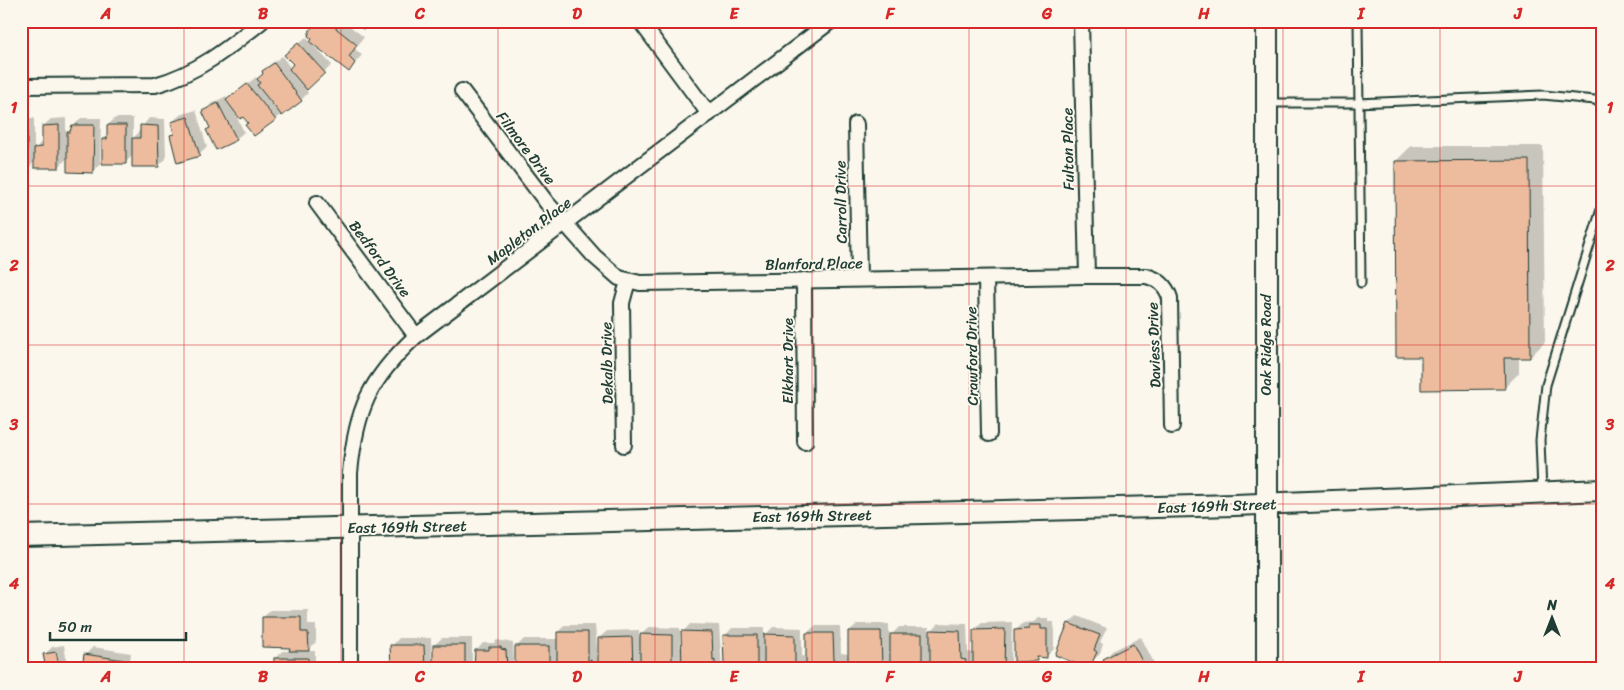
<svg xmlns="http://www.w3.org/2000/svg" width="1624" height="690" font-family="Sriracha,sans-serif">
<rect width="100%" height="100%" fill="#fbf7ec"/>
<filter id="ink" filterUnits="userSpaceOnUse"><feTurbulence type="fractalNoise" baseFrequency=".02" numOctaves="2"/><feDisplacementMap in="SourceGraphic" scale="10" xChannelSelector="R" yChannelSelector="G"/><feConvolveMatrix kernelMatrix="1 2 1 2 8 2 1 2 1" color-interpolation-filters="sRGB"/></filter>
<g filter="url(#ink)">
<g fill="#0003">
<polygon points="319,21 343,21 364,37 355,49 362,55 349,70 312,44 332,65 306,89 308,93 301,100 275,119 249,123 243,115 232,107 244,132 236,139 207,131 211,127 204,112 211,104 226,96 228,100 256,77 258,80 271,64 282,56 291,69 295,64 293,48 306,37 311,43"/>
<polygon points="196,110 207,147 199,155 171,136 175,132 172,122 180,115"/>
<polygon points="21,118 34,118 34,150 43,140 43,126 51,119 66,118 66,134 81,118 101,118 100,164 93,171 68,157 59,167 35,161 27,170 21,170"/>
<polygon points="115,118 133,118 133,139 149,118 165,119 166,159 158,166 133,155 125,163 104,139 108,135 108,125"/>
<polygon points="1411,146 1543,146 1545,342 1530,357 1519,357 1519,373 1504,388 1422,356 1396,161"/>
<polygon points="270,610 308,610 308,625 316,625 316,642 307,651 315,651 315,669 275,669 275,658 283,651 291,651 291,647 263,618"/>
<polygon points="1077,616 1107,628 1100,642 1103,644 1100,654 1086,666 1069,623"/>
<polygon points="1038,618 1048,618 1048,622 1054,622 1054,649 1047,656 1040,656 1036,660 1016,630 1023,623 1034,622"/>
<polygon points="1012,622 1011,669 975,669 975,664 972,664 972,669 739,669 725,636 732,628 764,628 764,636 773,627 802,628 802,656 807,657 807,633 815,626 840,626 841,653 849,654 849,631 857,624 889,624 889,637 899,627 929,627 929,633 939,623 967,624 968,652 974,653 974,630 982,623"/>
<polygon points="690,624 719,625 722,669 609,669 609,665 598,665 598,669 516,669 516,647 524,639 558,639 558,632 565,625 595,625 598,661 600,661 599,638 607,631 639,630 639,637 649,627 680,628 680,647 683,647 683,632"/>
<polygon points="1141,637 1157,669 1110,669 1105,659 1112,651"/>
<polygon points="399,638 431,638 432,668 434,668 434,645 442,638 472,638 472,669 392,669 392,646"/>
<polygon points="497,640 513,643 514,669 475,669 476,651 483,643 494,643"/>
<polygon points="64,645 68,669 28,669 31,666 46,663 45,654 52,647"/>
<polygon points="93,647 131,653 129,669 83,669 85,655"/>
</g>
<g fill="#edbb9e" stroke="#1f3d34">
<polygon points="317,21 327,21 357,45 349,57 355,63 349,72 310,42 312,39 308,36 310,30"/>
<polygon points="346,21 367,21 364,29"/>
<polygon points="298,43 325,73 307,90 289,69 293,64 284,55"/>
<polygon points="274,63 302,101 282,116 257,85 260,83 257,79 263,74 262,71"/>
<polygon points="247,84 276,120 254,136 245,125 248,123 243,117 240,119 226,100"/>
<polygon points="218,103 237,140 216,150 206,130 210,128 202,111"/>
<polygon points="188,117 200,156 177,163 170,135 174,134 171,122"/>
<rect x="21" y="125" width="6" height="46"/>
<polygon points="59,125 59,168 34,168 34,148 42,147 42,126"/>
<polygon points="72,125 94,125 93,173 67,172 67,132 70,132"/>
<polygon points="107,125 126,125 126,164 102,164 102,139 107,139"/>
<polygon points="140,125 158,126 159,167 132,167 132,138 140,138"/>
<polygon points="1529,160 1530,358 1504,358 1505,389 1421,390 1421,357 1396,357 1395,161"/>
<polygon points="262,617 301,617 301,632 308,632 309,651 289,651 290,648 262,647"/>
<polygon points="1068,623 1100,635 1094,650 1097,652 1092,663 1089,662 1086,668 1055,655"/>
<polygon points="1029,625 1041,625 1041,629 1047,629 1047,658 1037,657 1037,661 1014,662 1014,630 1029,629"/>
<polygon points="1005,629 1004,669 973,669 973,630"/>
<polygon points="930,630 960,631 961,659 966,660 965,669 930,669"/>
<polygon points="681,631 712,632 713,661 715,660 715,669 682,669"/>
<polygon points="848,631 881,631 882,669 848,669"/>
<polygon points="557,632 588,632 588,661 591,660 591,669 557,669"/>
<polygon points="806,633 833,633 834,660 841,661 841,669 806,669"/>
<polygon points="640,634 672,635 672,664 674,664 674,669 640,669"/>
<polygon points="764,634 795,635 795,664 799,664 799,669 764,669"/>
<rect x="890" y="634" width="32" height="35"/>
<polygon points="723,635 757,635 757,669 732,668 732,665 724,665"/>
<polygon points="632,637 633,669 598,666 598,638"/>
<polygon points="1133,644 1146,669 1108,669 1103,659"/>
<polygon points="390,645 424,645 425,669 391,669"/>
<rect x="433" y="645" width="32" height="24"/>
<rect x="515" y="646" width="34" height="23"/>
<polygon points="489,647 501,647 501,649 506,650 507,669 474,669 475,650 489,650"/>
<polygon points="56,652 60,669 46,669 43,654"/>
<polygon points="84,654 124,660 123,669 82,669"/>
<rect x="274" y="658" width="34" height="11"/>
</g>
<g fill="none" stroke-linecap="round" stroke-linejoin="round">
<g stroke="#1f3d34" stroke-width="11">
<g id="lane">
<polyline points="1358,21 1361,283"/>
<polyline points="1267,103 1357,103 1543,95 1595,100 1603,105"/>
<polyline points="1542,492 1540,440 1546,385 1603,203"/>
</g>
</g>
<g stroke="#1f3d34" stroke-width="18">
<g id="street">
<polyline points="640,21 709,114"/>
<polyline points="1081,21 1087,276"/>
<path d="M 21,86 L 155,85 C 196,74 229,48 262,21"/>
<path d="M 462,91 L 547,203 L 594,256 L 619,278 L 640,283 L 1087,276 L 1146,276 C 1158,279 1166,285 1170,298 L 1172,426"/>
<polyline points="856,124 859,279"/>
<polyline points="317,203 416,336"/>
<polyline points="986,278 989,434"/>
<polyline points="804,280 805,442"/>
<polyline points="624,445 622,303 628,281"/>
<path d="M 350,669 L 350,473 C 356,409 369,380 416,336 L 831,21"/>
</g>
</g>
<g stroke="#1f3d34" stroke-width="24">
<g id="secondary">
<polyline points="21,536 1235,505 1603,490"/>
<polyline points="1267,669 1267,21"/>
</g>
</g>
<use href="#lane" stroke="#fbf7ec" stroke-width="7"/>
<use href="#street" stroke="#fbf7ec" stroke-width="14"/>
<use href="#secondary" stroke="#fbf7ec" stroke-width="20"/>
</g>
</g>
<path fill="none" stroke="#d62828" stroke-width="1" stroke-opacity="0.55" d="M 184,21 L 184,669M 341,21 L 341,669M 498,21 L 498,669M 655,21 L 655,669M 812,21 L 812,669M 969,21 L 969,669M 1126,21 L 1126,669M 1283,21 L 1283,669M 1440,21 L 1440,669M 21,186 L 1603,186M 21,345 L 1603,345M 21,504 L 1603,504"/>
<g text-anchor="middle" dominant-baseline="central" stroke-width="4" stroke-linejoin="round" paint-order="stroke">
<g font-size="15" fill="#1f3d34" stroke="#fbf7ec">
<text transform="translate(526 148) rotate(53)">Filmore Drive</text>
<text transform="translate(1068 149) rotate(-91)">Fulton Place</text>
<text transform="translate(841 202) rotate(-91)">Carroll Drive</text>
<text transform="translate(529 231) rotate(-37)">Mapleton Place</text>
<text transform="translate(380 259) rotate(53)">Bedford Drive</text>
<text transform="translate(814 264) rotate(-1)">Blanford Place</text>
<text transform="translate(1154 345) rotate(-92)">Daviess Drive</text>
<text transform="translate(1266 345) rotate(-90)">Oak Ridge Road</text>
<text transform="translate(972 356) rotate(-91)">Crawford Drive</text>
<text transform="translate(788 361) rotate(-90)">Elkhart Drive</text>
<text transform="translate(607 363) rotate(-91)">Dekalb Drive</text>
<text transform="translate(1217 506) rotate(-2)">East 169th Street</text>
<text transform="translate(812 516) rotate(-1)">East 169th Street</text>
<text transform="translate(407 527) rotate(-1)">East 169th Street</text>
</g>
</g>
<rect width="1624" height="690" fill="none" stroke="#fbf7ec" stroke-width="55"/>
<g transform="translate(1552 618)" stroke="#fbf7ec" stroke-width="4" paint-order="stroke">
<path d="M0-4L9 19L0 12L-9 19Z" fill="#1f3d34"/>
<text y="-8" font-size="14" font-weight="bold" text-anchor="middle" fill="#1f3d34">N</text>
</g>
<path d="M50 632v8h136v-8" fill="none" stroke="#1f3d34" stroke-width="2.5"/>
<text x="58" y="632" font-size="15" fill="#1f3d34" stroke="#fbf7ec" stroke-width="4" paint-order="stroke">50 m</text>
<rect x="28" y="28" width="1568" height="634" fill="none" stroke="#d62828" stroke-width="2"/>
<g font-size="16" text-anchor="middle" font-weight="bold" fill="#d62828">
<text x="106" y="19">A</text>
<text x="263" y="19">B</text>
<text x="420" y="19">C</text>
<text x="577" y="19">D</text>
<text x="734" y="19">E</text>
<text x="890" y="19">F</text>
<text x="1047" y="19">G</text>
<text x="1204" y="19">H</text>
<text x="1361" y="19">I</text>
<text x="1518" y="19">J</text>
<text x="14" y="113">1</text>
<text x="1610" y="113">1</text>
<text x="14" y="271">2</text>
<text x="1610" y="271">2</text>
<text x="14" y="430">3</text>
<text x="1610" y="430">3</text>
<text x="14" y="589">4</text>
<text x="1610" y="589">4</text>
<text x="106" y="682">A</text>
<text x="263" y="682">B</text>
<text x="420" y="682">C</text>
<text x="577" y="682">D</text>
<text x="734" y="682">E</text>
<text x="890" y="682">F</text>
<text x="1047" y="682">G</text>
<text x="1204" y="682">H</text>
<text x="1361" y="682">I</text>
<text x="1518" y="682">J</text>
</g>
</svg>
